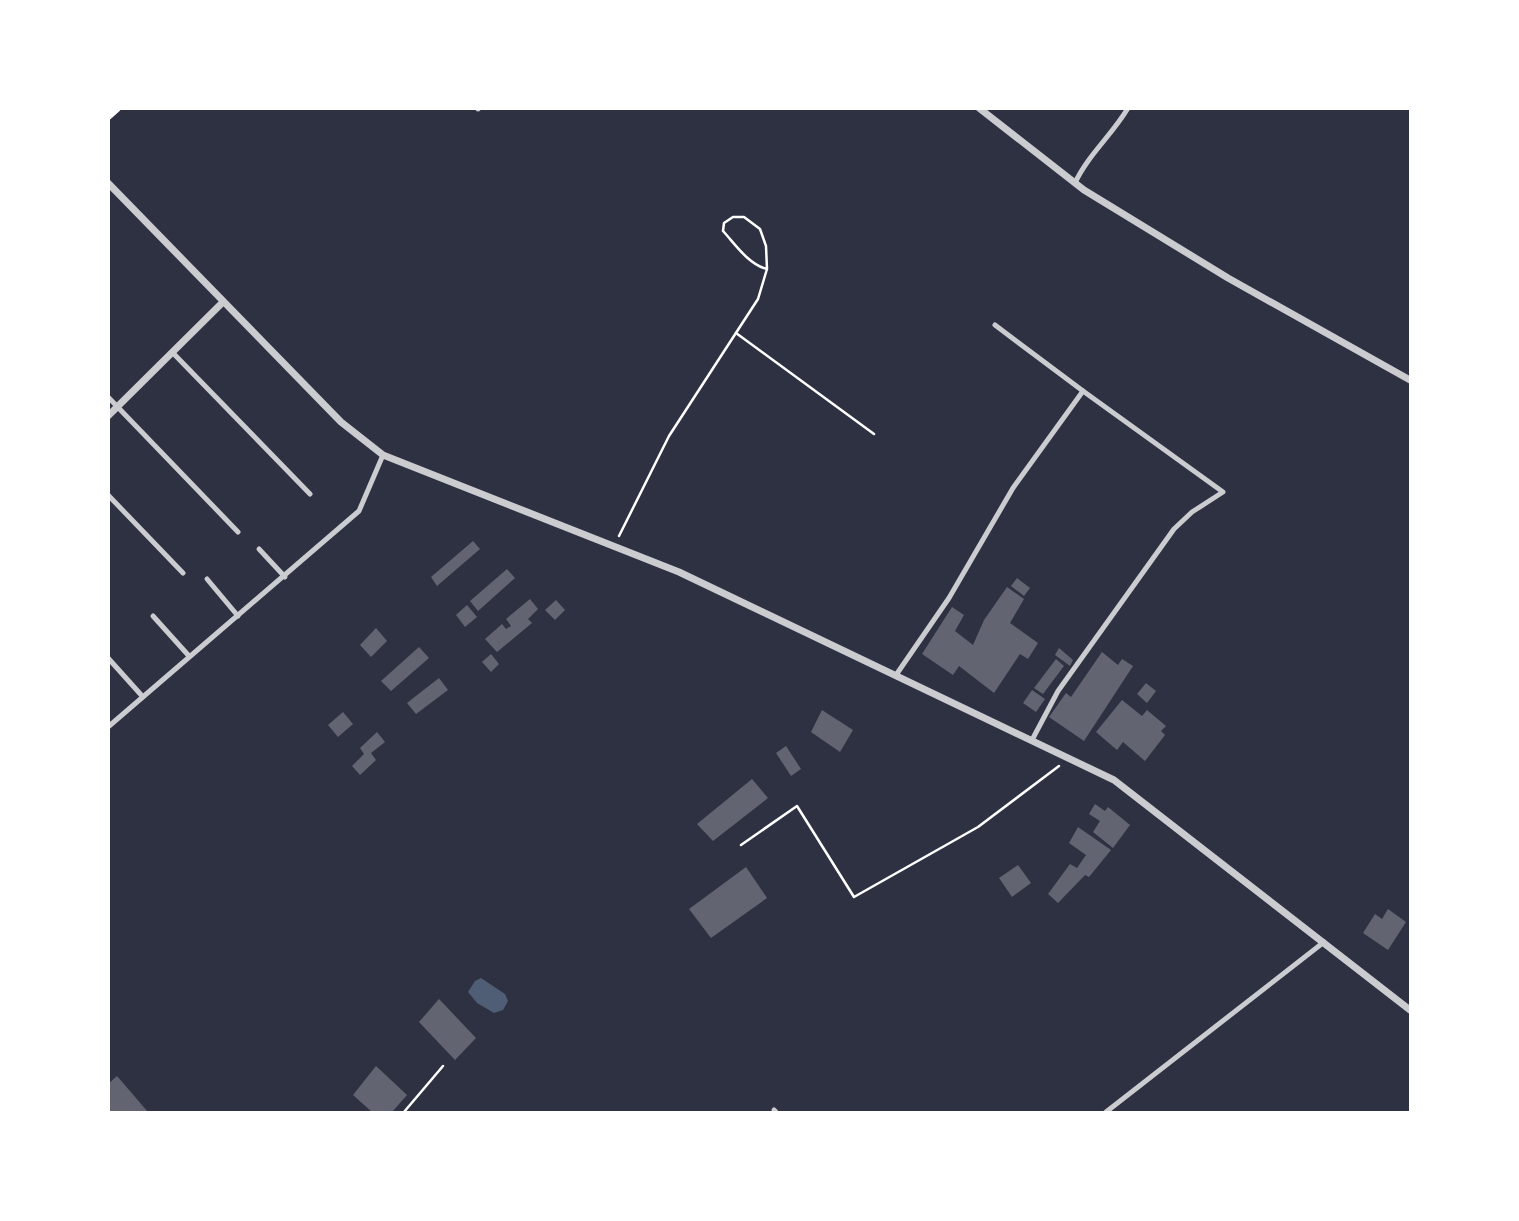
<svg xmlns="http://www.w3.org/2000/svg" width="1519" height="1221" font-family="'Roboto Serif',serif">
<rect width="100%" height="100%" fill="#2d3142"/>
<polygon fill="#4f5d75" points="481,978 505,994 508,1001 503,1010 494,1013 477,1003 468,992 475,981"/>
<g fill="#626471">
<polygon points="473,541 480,549 437,586 431,577"/>
<polygon points="507,569 515,578 478,611 470,601"/>
<polygon points="1017,578 1030,588 1024,596 1011,586"/>
<polygon points="1007,587 1024,599 1010,623 1038,643 1028,659 1020,654 994,693 959,666 953,675 922,654 952,607 964,615 955,631 973,645 984,620"/>
<polygon points="530,599 538,609 528,619 532,623 497,652 485,639 502,624 506,629 511,626 506,619"/>
<polygon points="556,600 565,610 555,620 545,610"/>
<polygon points="467,605 477,617 465,627 456,615"/>
<polygon points="376,628 387,641 371,657 360,645"/>
<polygon points="419,647 429,658 391,691 381,681"/>
<polygon points="1059,648 1073,660 1070,666 1055,655"/>
<polygon points="1102,652 1118,665 1122,659 1133,666 1084,741 1049,717 1066,693 1071,697"/>
<polygon points="491,654 499,664 491,672 482,662"/>
<polygon points="1056,659 1064,666 1043,694 1034,688"/>
<polygon points="439,678 448,690 416,714 407,703"/>
<polygon points="1146,683 1156,691 1147,703 1137,694"/>
<polygon points="1032,690 1045,699 1036,712 1023,703"/>
<polygon points="1122,700 1142,716 1147,710 1166,726 1161,731 1165,735 1145,761 1123,742 1117,750 1096,732"/>
<polygon points="822,710 853,730 840,752 811,732"/>
<polygon points="343,712 353,724 338,737 328,725"/>
<polygon points="377,732 385,742 371,753 376,760 360,775 352,766 364,754 360,748"/>
<polygon points="786,746 801,769 791,776 776,753"/>
<polygon points="752,779 768,798 713,841 697,824"/>
<polygon points="1095,804 1105,811 1108,807 1130,825 1113,848 1093,832 1100,821 1089,814"/>
<polygon points="1078,827 1111,850 1089,877 1085,875 1058,903 1048,894 1070,864 1077,868 1086,855 1069,843"/>
<polygon points="1018,865 1031,883 1012,897 999,878"/>
<polygon points="746,867 767,898 711,938 689,909"/>
<polygon points="1388,909 1406,922 1388,950 1363,933 1375,914 1382,919"/>
<polygon points="439,999 476,1038 455,1060 419,1022"/>
<polygon points="376,1066 407,1095 392,1112 372,1112 353,1095"/>
<polygon points="117,1076 148,1112 108,1112 108,1084"/>
</g>
<g fill="none" stroke-linecap="round" stroke-linejoin="round">
<g stroke="#fff" stroke-width="2.5">
<polyline points="736,333 874,434"/>
<path d="M 619,536 L 669,436 L 758,299 L 767,269 L 766,246 L 760,229 L 744,217 L 733,217 L 724,223 L 723,231 C 735,244 749,265 767,269"/>
<polyline points="741,845 797,806 854,897 978,827 1059,766"/>
<polyline points="404,1112 443,1066"/>
</g>
<g stroke="#caccd0" stroke-width="5">
<polyline points="478,109 478,108"/>
<path d="M 1075,183 C 1088,155 1112,135 1128,108"/>
<polyline points="995,325 1083,391"/>
<polyline points="172,352 310,494"/>
<polyline points="108,397 238,532"/>
<polyline points="108,495 183,573"/>
<polyline points="259,549 285,577"/>
<polyline points="207,579 238,616"/>
<polyline points="153,616 189,656"/>
<polyline points="108,658 143,697"/>
<polyline points="896,675 949,598 1013,488 1083,391 1223,492 1192,512 1174,529 1058,691 1032,740"/>
<polyline points="108,727 359,511 383,455"/>
<polyline points="774,1110 776,1112"/>
<polyline points="1106,1112 1324,942"/>
</g>
<g stroke="#caccd0" stroke-width="7">
<polyline points="979,108 1084,190 1228,278 1410,380"/>
<polyline points="108,183 341,422 383,455 679,572 1114,780 1410,1010"/>
<polyline points="108,416 223,302"/>
</g>
<polyline stroke="#fff" stroke-width="8" points="108,116 117,108"/>
</g>
<rect width="1519" height="1221" fill="none" stroke="#ffffff" stroke-width="220"/>
</svg>
